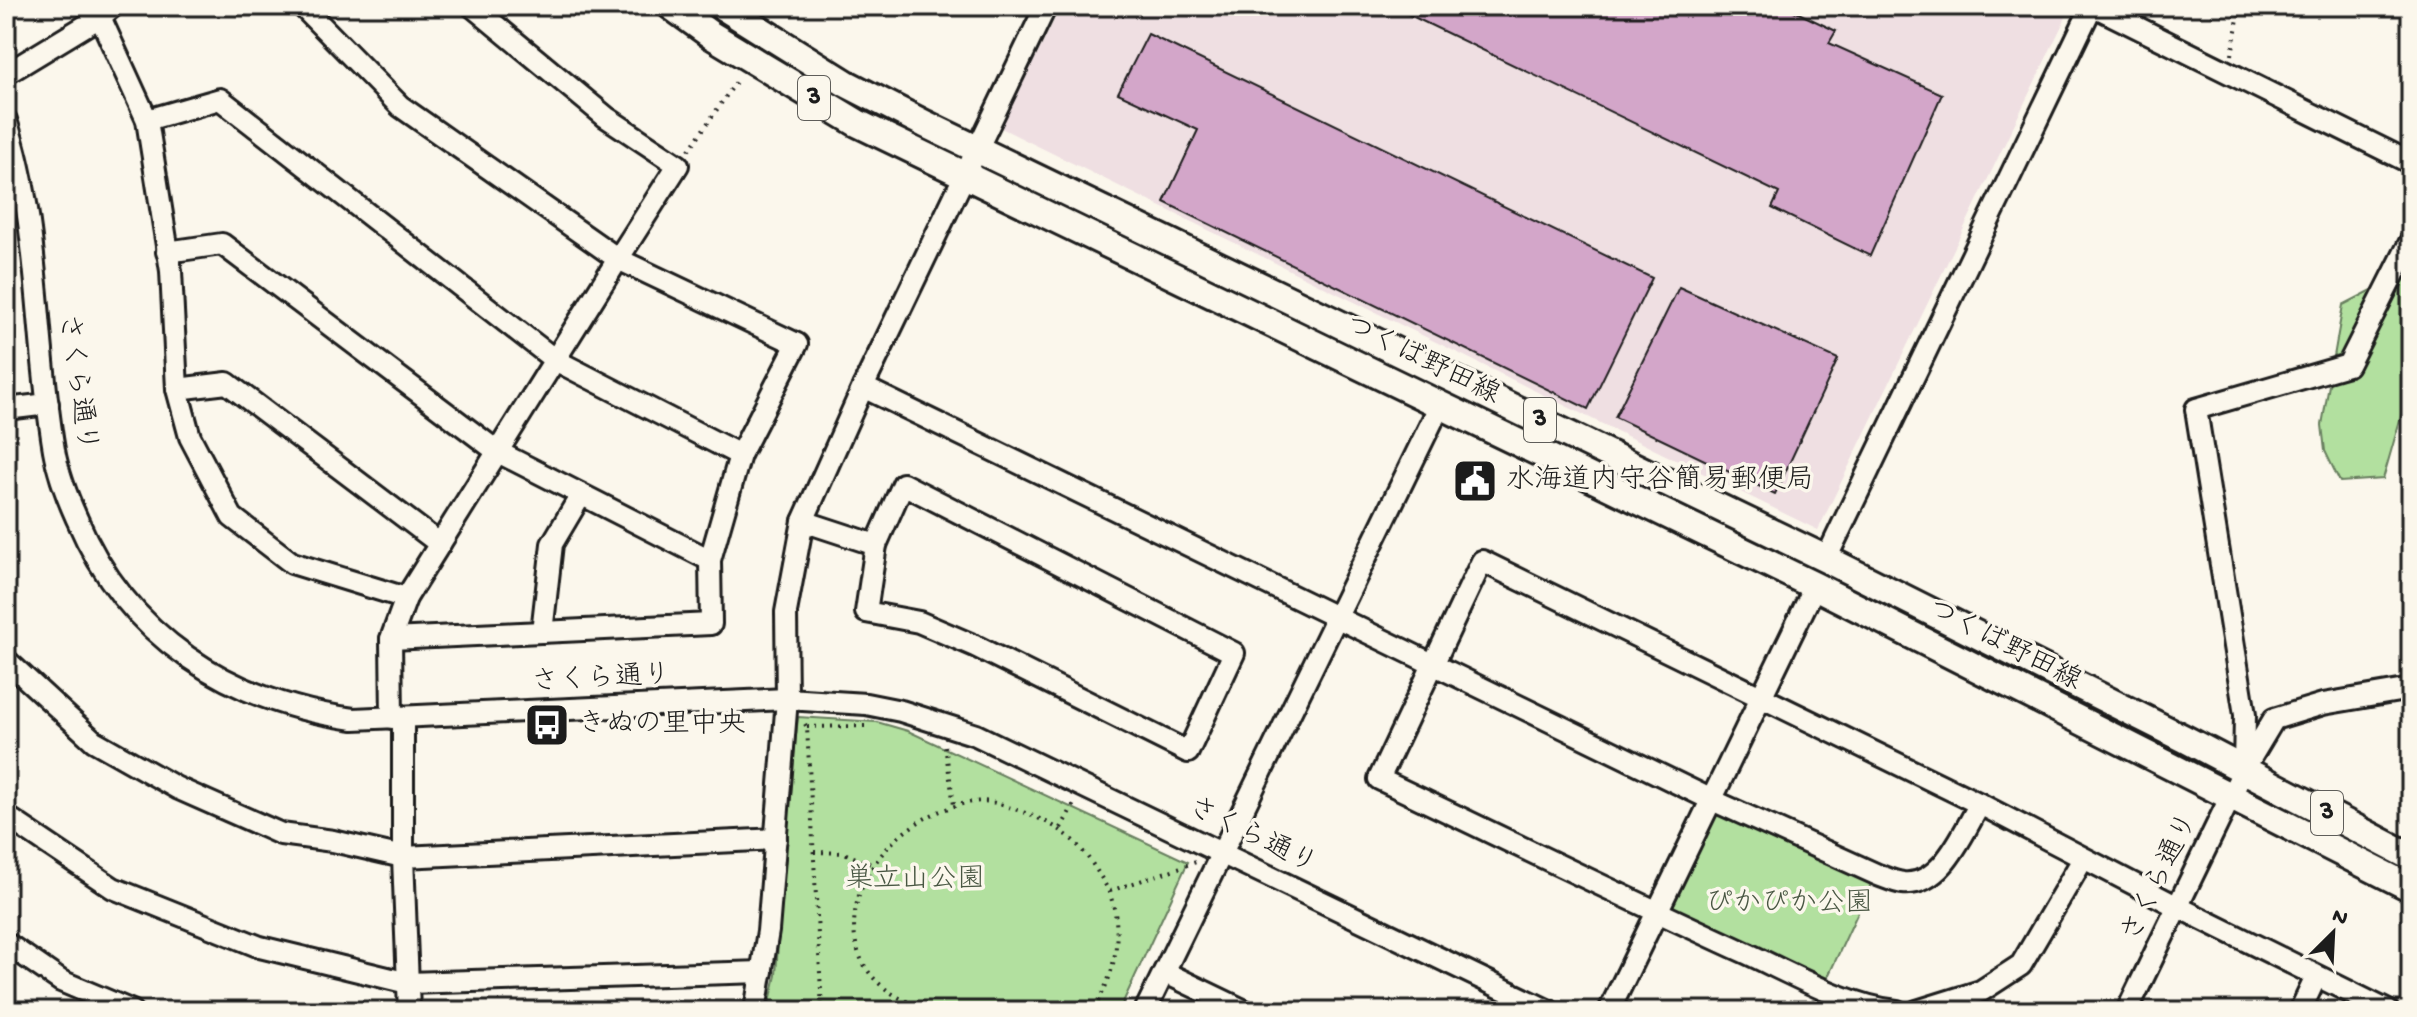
<svg xmlns="http://www.w3.org/2000/svg" width="2417" height="1017" font-family="'Gochi Hand','Klee One',sans-serif">
<rect width="100%" height="100%" fill="#fbf7ec"/>
<filter id="ink" filterUnits="userSpaceOnUse"><feTurbulence type="fractalNoise" baseFrequency=".0125" numOctaves="2"/><feDisplacementMap in="SourceGraphic" scale="16" xChannelSelector="R" yChannelSelector="G"/><feConvolveMatrix kernelMatrix="1 2 1 2 8 2 1 2 1" color-interpolation-filters="sRGB"/></filter>
<g filter="url(#ink)">
<polygon fill="#efdfe2" points="1061,6 2055,6 2068,13 1818,530 1001,128"/>
<g fill="#b2e09f" stroke="#677e5e" stroke-width="2">
<polygon points="2411,270 2411,407 2404,406 2383,479 2340,482 2325,451 2322,425 2343,305"/>
<polygon points="798,717 877,722 908,731 1188,862 1119,1011 768,1011 776,975 784,851"/>
<polygon points="1718,811 1871,884 1826,981 1672,908"/>
</g>
<g fill="#d3a6c9" stroke="#1c1c1c" stroke-width="2">
<polygon points="1391,6 1784,6 1836,31 1829,43 1942,94 1870,256 1772,208 1779,193"/>
<polygon points="1148,34 1652,278 1588,409 1164,202 1198,130 1118,93"/>
<polygon points="1679,287 1838,359 1775,494 1615,417"/>
</g>
<g fill="none" stroke-linecap="round" stroke-linejoin="round">
<g stroke="#1c1c1c" stroke-width="26">
<g id="minor">
<polyline points="92,6 100,17 147,120 171,271 177,389 190,437 232,517 292,563 406,598"/>
<polyline points="302,6 400,106 618,259 406,598 391,639 392,718"/>
<polyline points="2094,6 2411,163"/>
<polyline points="6,74 100,17 113,6"/>
<path d="M 6,120 C 41,226 35,340 54,450 C 58,473 67,497 77,519 C 127,637 229,702 354,719 L 787,699 L 866,704 L 901,711 L 976,735 L 1549,1011"/>
<polyline points="147,120 220,99 555,360 740,455"/>
<polyline points="167,252 222,244 498,452 710,560"/>
<path d="M 863,387 L 1712,800 L 1878,875 C 1886,878 1895,882 1903,883 C 1942,887 1963,832 1980,804"/>
<polyline points="177,389 227,383 440,544"/>
<polyline points="6,409 48,404"/>
<polygon points="903,484 1234,653 1188,752 975,646 919,622 866,612 876,545"/>
<polyline points="803,521 876,545"/>
<polyline points="1826,559 2092,6"/>
<polyline points="542,632 552,544 581,495"/>
<polyline points="391,639 711,624 710,560 740,455 797,344 618,259 678,165 606,117 472,6"/>
<polyline points="6,660 94,741 177,788 281,834 333,841 403,857 776,839"/>
<polyline points="403,717 403,857 409,1011"/>
<polyline points="2244,769 2245,715 2196,409 2348,365 2411,240"/>
<polyline points="6,816 113,888 260,947 408,983 762,972"/>
<polyline points="6,943 61,981 132,1011"/>
<polyline points="1164,972 1245,1011"/>
<polyline points="755,1011 768,931 787,699 786,612 803,521 863,387 1046,6"/>
<polyline points="1145,1011 1440,405"/>
<polyline points="1609,1011 1815,586"/>
<path d="M 1897,1011 C 1847,1006 1790,973 1744,952 C 1621,896 1501,837 1379,779 L 1482,561 L 1980,804 L 2178,907 L 2388,1011"/>
<polyline points="1917,1011 1981,991 2021,965 2083,859"/>
<polyline points="2127,1011 2244,769 2274,719 2323,704 2411,689"/>
<polyline points="2300,1011 2316,977"/>
</g>
</g>
<g stroke="#1c1c1c" stroke-width="32">
<g id="major">
<polyline points="671,6 711,35 857,123 1815,586 2411,888"/>
<polyline points="722,6 847,84 925,124 1826,559 2185,739 2411,857"/>
</g>
</g>
<g stroke="#1c1c1c" stroke-width="4" stroke-dasharray="2 6" stroke-linecap="butt">
<polyline points="2232,55 2240,6"/>
<polyline points="689,150 738,79"/>
<polyline points="805,724 807,727 822,1011"/>
<polyline points="807,727 869,726"/>
<polyline points="945,746 954,805"/>
<polyline points="1061,828 1075,802"/>
<polyline points="814,852 844,853 873,865"/>
<polyline points="1110,891 1196,862"/>
<path d="M 938,1011 C 813,986 840,855 938,812 C 953,806 974,799 991,802 C 1001,804 1011,808 1020,811 C 1065,827 1081,843 1105,884 C 1126,922 1117,978 1091,1011"/>
</g>
<use href="#minor" stroke="#fbf7ec" stroke-width="20"/>
<use href="#major" stroke="#fbf7ec" stroke-width="26"/>
</g>
</g>
<defs>
<g id="civic-square" transform="scale(2.3)"><rect x="-9" y="-9" width="18" height="18" rx="4" fill="#1c1c1c" stroke="#fbf7ec"/><path d="M-.6-6.5H3V-4.5H.6V-3L4-1V1h2V6H-6V1h2V-1L-.6-3ZM-1.2 2.5V6h2.4V2.5Z" fill="#fff"/></g>
<g id="bus-square" transform="scale(2.3)"><rect x="-9" y="-9" width="18" height="18" rx="4" fill="#1c1c1c" stroke="#fbf7ec"/><path d="M-5-6H5V4H4V6H2V4H-2V6H-4V4H-5ZM-3.5-4V0h7V-4ZM-3.5 1.2v1.5H-2V1.2ZM2 1.2v1.5H3.5V1.2Z" fill="#fff"/></g>
</defs>
<g fill-rule="evenodd">
<use href="#civic-square" x="1475" y="481"/>
<use href="#bus-square" x="547" y="725"/>
</g>
<g text-anchor="middle" dominant-baseline="central" stroke-width="7" stroke-linejoin="round" paint-order="stroke">
<g fill="#fbf7ec" stroke="#5f5e5a" stroke-width="2">
<rect x="798" y="76" width="32" height="44" rx="6"/>
<rect x="1524" y="398" width="32" height="44" rx="6"/>
<rect x="2311" y="791" width="32" height="44" rx="6"/>
</g>
<g font-size="26" font-weight="bold" fill="#1c1c1c">
<text x="814" y="98">3</text>
<text x="1540" y="420">3</text>
<text x="2327" y="813">3</text>
</g>
<g font-size="28" fill="#1c1c1c" stroke="#fbf7ec">
<text transform="translate(1422 361) rotate(26)">つくば野田線</text>
<text transform="translate(76 383) rotate(82)">さくら通り</text>
<text transform="translate(2004 646) rotate(27)">つくば野田線</text>
<text transform="translate(601 680) rotate(-3)">さくら通り</text>
<text transform="translate(1252 837) rotate(26)">さくら通り</text>
<text transform="translate(2161 878) rotate(-64)">さくら通り</text>
</g>
<g font-size="28" fill="#1c1c1c" stroke="#fbf7ec" text-anchor="start">
<text x="1506" y="481">水海道内守谷簡易郵便局</text>
<text x="578" y="725">きぬの里中央</text>
</g>
<g font-size="28" fill="#495743" stroke="#fbf7ec">
<text x="915" y="880">巣立山公園</text>
<text x="1789" y="904">ぴかぴか公園</text>
</g>
</g>
<rect width="2417" height="1017" fill="none" stroke="#fbf7ec" stroke-width="32"/>
<rect x="16" y="16" width="2385" height="985" fill="none" stroke="#1c1c1c" stroke-width="3" filter="url(#ink)"/>
<g transform="translate(2333 933) rotate(24)" stroke="#fbf7ec" stroke-width="6" paint-order="stroke">
<path d="M0-6L14 30L0 20L-14 30Z" fill="#1c1c1c"/>
<text y="-12" font-size="22" font-weight="bold" text-anchor="middle" fill="#1c1c1c">N</text>
</g>
</svg>
